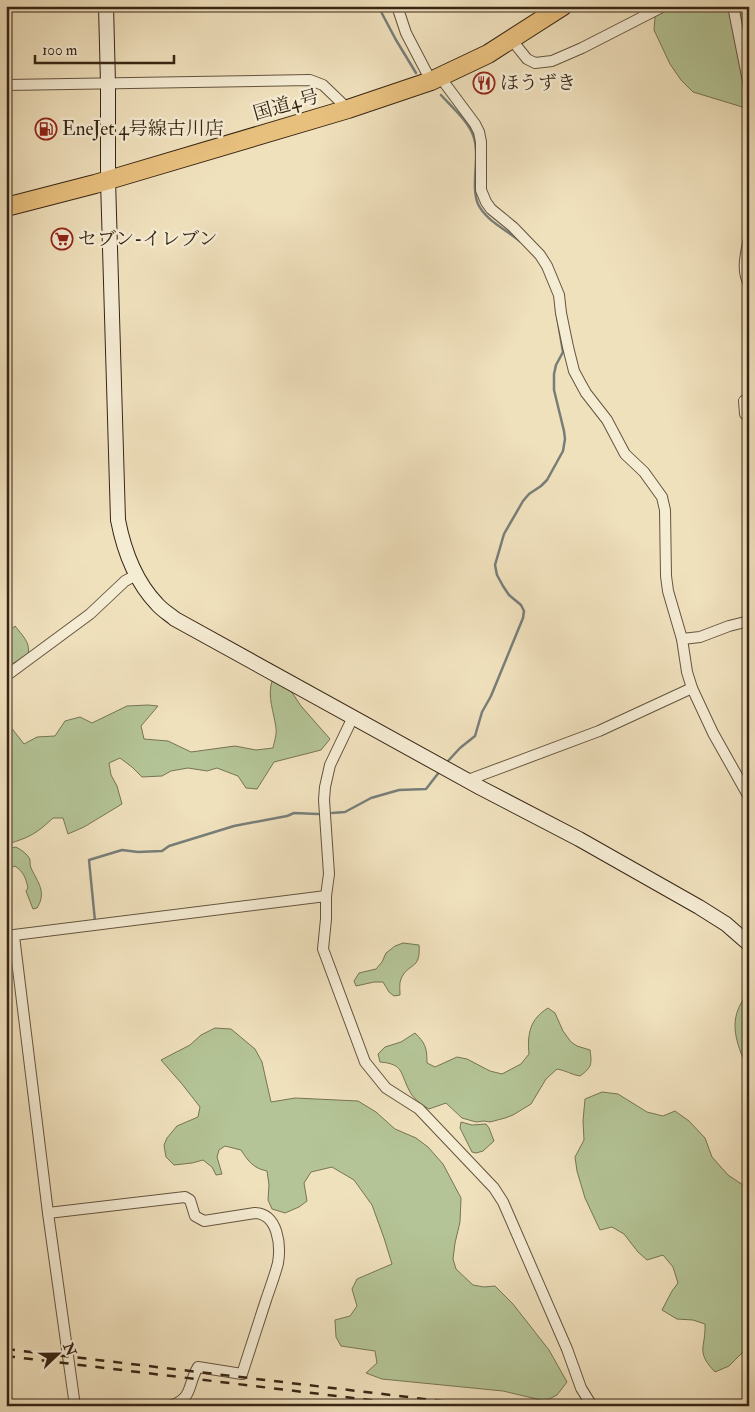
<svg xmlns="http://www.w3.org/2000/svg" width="755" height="1412" font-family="'IM FELL Double Pica','Noto Serif JP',serif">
<rect width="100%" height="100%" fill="#f0e1bd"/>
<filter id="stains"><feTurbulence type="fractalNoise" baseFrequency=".004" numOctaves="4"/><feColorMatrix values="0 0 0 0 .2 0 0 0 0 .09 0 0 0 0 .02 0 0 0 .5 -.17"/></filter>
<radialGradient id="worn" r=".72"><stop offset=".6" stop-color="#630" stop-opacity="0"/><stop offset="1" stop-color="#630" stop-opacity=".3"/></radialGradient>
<g fill="#b4c496" stroke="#767455">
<polygon points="656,6 749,6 749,109 693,92 681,80 670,64 654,30"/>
<path d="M 15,626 C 22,635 31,643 28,654 L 6,668 L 6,634 Z"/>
<path d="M 272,681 L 291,691 L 301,706 L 330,739 L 321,750 L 274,762 L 257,789 L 246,788 L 238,776 L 217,768 L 207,771 L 188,768 L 171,771 L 162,776 L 142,777 L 132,767 L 120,758 L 109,763 L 111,775 L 117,786 L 122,804 L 84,827 L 68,834 L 63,818 L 53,818 C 36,834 30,837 8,844 L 6,837 L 6,721 L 24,744 L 37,737 L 55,736 L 65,721 L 80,717 L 92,723 L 127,706 L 148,705 L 158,706 L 141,726 L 144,739 L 168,741 L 191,752 L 235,746 L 256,750 L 273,748 C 274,742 277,735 276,728 C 274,712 267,697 272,681 Z"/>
<path d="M 16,847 C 21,850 28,854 30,860 C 30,863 30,865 31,868 C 38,883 47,892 37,908 L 33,909 L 26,891 L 28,888 C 26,879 24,872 15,866 L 6,870 L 6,849 Z"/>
<path d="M 403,943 L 419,945 C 421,971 408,962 401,979 C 399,983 400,990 400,995 L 394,996 L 389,992 L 383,982 L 374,982 L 356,986 L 354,981 L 359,973 L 376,969 L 382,962 L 386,953 L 395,946 Z"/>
<path d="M 749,992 L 749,1067 C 745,1063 743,1058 741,1053 C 732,1029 732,1012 749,992 Z"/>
<path d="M 548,1008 L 555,1013 L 563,1031 L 571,1042 L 577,1046 L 590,1050 C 592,1064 592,1067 580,1076 C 572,1075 565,1070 557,1069 L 546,1079 L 531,1104 L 513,1115 L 505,1118 L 490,1122 L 484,1121 L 476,1122 L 462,1118 L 446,1103 L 429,1109 C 421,1104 413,1099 409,1090 C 400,1073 404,1064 380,1062 L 378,1054 L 385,1047 L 401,1042 L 415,1033 C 425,1043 427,1047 427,1063 L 435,1067 L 457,1057 L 467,1059 L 490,1071 L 502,1074 L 521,1064 L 529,1054 C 527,1034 530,1019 548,1008 Z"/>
<path d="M 215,1028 L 231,1029 L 255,1049 L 262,1062 L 271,1102 L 295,1098 L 358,1101 L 376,1112 L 395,1129 L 416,1138 L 428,1147 L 443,1164 L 461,1198 L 460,1222 L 455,1243 L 453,1259 L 456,1269 L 473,1285 L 484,1287 L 495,1286 L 513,1304 L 549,1350 L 567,1382 L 557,1395 L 545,1401 L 503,1391 L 382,1379 L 366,1373 L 377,1363 L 375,1351 L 341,1346 L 336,1337 L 335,1320 L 350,1316 L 357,1306 L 352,1289 L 357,1279 L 392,1264 L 384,1238 L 372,1205 L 354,1180 L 332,1167 L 311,1172 L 304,1183 L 307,1201 L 299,1207 L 285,1213 L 272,1209 L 268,1200 L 269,1185 L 267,1171 C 253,1168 249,1162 241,1150 L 225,1146 L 219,1150 L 217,1157 L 222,1174 L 216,1175 L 212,1167 L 203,1160 L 192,1163 L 174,1165 L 166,1157 L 164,1145 L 167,1138 L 177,1126 L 198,1117 L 200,1107 L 182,1084 L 161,1060 L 190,1045 L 201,1035 Z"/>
<path d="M 602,1092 L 618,1094 L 647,1112 L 663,1116 L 675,1111 L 689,1121 L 705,1138 L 712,1157 L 728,1175 L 743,1185 L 747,1203 L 749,1205 L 749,1346 L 729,1366 L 715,1372 C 695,1351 706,1348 705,1324 L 693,1320 L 677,1319 L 662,1310 L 672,1291 L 678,1283 L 673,1267 L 663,1255 L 647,1260 L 638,1252 L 624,1234 L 612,1227 L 600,1230 L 585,1198 L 577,1171 L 575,1157 L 584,1140 L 583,1121 L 585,1099 Z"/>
<polygon points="461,1122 472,1125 486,1124 489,1128 494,1141 483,1151 476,1153 472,1152 460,1128"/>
</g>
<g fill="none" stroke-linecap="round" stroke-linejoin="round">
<g stroke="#777e79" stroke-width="2.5">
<polyline points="378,6 396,40 416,73"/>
<path d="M 441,95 C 451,106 468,121 473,135 C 481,155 470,185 478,204 C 486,221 507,230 521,242"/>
<polyline points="448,761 460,748 475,736 482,712 491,696 523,618 524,611 521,605 509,595 503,586 497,575 495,565 504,534 523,501 529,494 541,486 547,480 563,451 565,439 564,431 554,390 554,374 556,365 563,352 556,310"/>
<polyline points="332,813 345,812 371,798 399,790 426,789 440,771"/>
<polyline points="95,921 89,860 122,850 138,852 162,851 169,846 234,826 287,816 294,813 318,814"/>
</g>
<g stroke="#65543e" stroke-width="12">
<g id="street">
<polyline points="397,6 406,33 431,81"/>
<polyline points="733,6 749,86"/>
<polyline points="511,39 527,59 535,63 552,61 582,48 664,6"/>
<polyline points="442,77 446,85 475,124 479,132 481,142 481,190 486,202 491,209 513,227 540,255 547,266 559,295 561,313 568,347 574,371 581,384 586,393 607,420 625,454 644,472 662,497 665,510 666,576 668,591 682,639 687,672 692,688 713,733 749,797"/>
<polyline points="6,85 310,80 323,85 348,109"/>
<path d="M 749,238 C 746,254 741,270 749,284"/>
<polyline points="745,414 744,401 749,400"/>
<polyline points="682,639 700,637 729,626 749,621"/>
<polyline points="6,676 90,614 125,581 136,575"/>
<polyline points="353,717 330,765 325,787 324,800 329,874 326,896 326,919 323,949 365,1062 386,1088 419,1109 494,1188 503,1202 567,1349 581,1388 592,1406"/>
<polyline points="468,780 599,731 692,688"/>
<polyline points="6,936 326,896"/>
<polyline points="14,936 48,1213 75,1406"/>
<path d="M 48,1213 L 185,1197 L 190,1200 L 195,1216 L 204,1221 L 255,1213 C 278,1214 281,1245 278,1263 C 275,1275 270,1288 266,1300 C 258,1325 250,1349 242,1374 L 198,1367 C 187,1385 194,1398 170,1406"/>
</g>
</g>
<g stroke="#372514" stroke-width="16">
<path id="secondary" d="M 106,6 L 108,84 L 108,180 L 118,520 C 124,551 135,581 157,604 C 162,610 169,614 175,619 L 481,788 L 579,839 L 699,907 L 726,924 L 749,944"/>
</g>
<g stroke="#372514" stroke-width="20">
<polyline id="highway" points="6,207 95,184 348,109 431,81 488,54 563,6"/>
</g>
<use href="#street" stroke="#f5ecd4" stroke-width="10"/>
<use href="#secondary" stroke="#f5ecd4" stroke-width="14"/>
<use href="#highway" stroke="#e8c07e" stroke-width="18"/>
<g stroke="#372514" stroke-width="2.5" stroke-dasharray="9 9" stroke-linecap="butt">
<polyline points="6,1349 483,1406"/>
<polyline points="6,1356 419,1406"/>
</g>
</g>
<defs>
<g id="restaurant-ring" transform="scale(1.125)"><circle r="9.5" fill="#f5ecd4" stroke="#8f2418" stroke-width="1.5"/><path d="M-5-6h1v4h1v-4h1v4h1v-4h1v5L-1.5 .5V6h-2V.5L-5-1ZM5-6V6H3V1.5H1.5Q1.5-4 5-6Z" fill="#8f2418"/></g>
<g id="fuel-ring" transform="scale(1.125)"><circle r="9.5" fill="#f5ecd4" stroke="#8f2418" stroke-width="1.5"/><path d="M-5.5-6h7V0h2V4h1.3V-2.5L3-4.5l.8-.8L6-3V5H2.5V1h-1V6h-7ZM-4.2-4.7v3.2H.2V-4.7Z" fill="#8f2418"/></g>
<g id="supermarket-ring" transform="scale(1.125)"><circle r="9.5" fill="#f5ecd4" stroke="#8f2418" stroke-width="1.5"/><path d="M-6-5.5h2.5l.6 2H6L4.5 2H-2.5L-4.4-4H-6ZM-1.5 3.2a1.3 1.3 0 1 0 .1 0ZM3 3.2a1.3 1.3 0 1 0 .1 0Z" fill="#8f2418"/></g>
</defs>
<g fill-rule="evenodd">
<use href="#restaurant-ring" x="484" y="83"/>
<use href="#fuel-ring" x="46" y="129"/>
<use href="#supermarket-ring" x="62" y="239"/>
</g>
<g text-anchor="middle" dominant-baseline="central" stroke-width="5" stroke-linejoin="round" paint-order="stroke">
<g font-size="19" fill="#372514" stroke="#f5ecd4" text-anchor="start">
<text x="500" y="83">ほうずき</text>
<text x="62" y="129">EneJet 4号線古川店</text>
<text x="78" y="239">セブン-イレブン</text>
</g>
<g font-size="19" fill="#372514" stroke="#f5ecd4">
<text transform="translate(286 105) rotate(-16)">国道4号</text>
</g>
</g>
<rect width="755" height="1412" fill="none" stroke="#f0e1bd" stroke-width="25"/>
<rect x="8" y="8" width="740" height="1397" fill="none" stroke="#372514" stroke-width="2.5"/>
<rect x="12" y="12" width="730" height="1387" fill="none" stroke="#372514"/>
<g transform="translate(58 1354) rotate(68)" stroke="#f5ecd4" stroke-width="4" paint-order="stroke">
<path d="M0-4L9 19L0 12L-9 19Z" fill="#372514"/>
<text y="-8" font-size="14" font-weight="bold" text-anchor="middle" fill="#372514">N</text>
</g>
<path d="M35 55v8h139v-8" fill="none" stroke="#372514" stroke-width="2.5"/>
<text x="42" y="55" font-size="15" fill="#372514" stroke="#f5ecd4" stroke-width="4" paint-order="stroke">100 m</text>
<rect width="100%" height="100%" filter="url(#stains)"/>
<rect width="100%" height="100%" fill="url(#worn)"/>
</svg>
